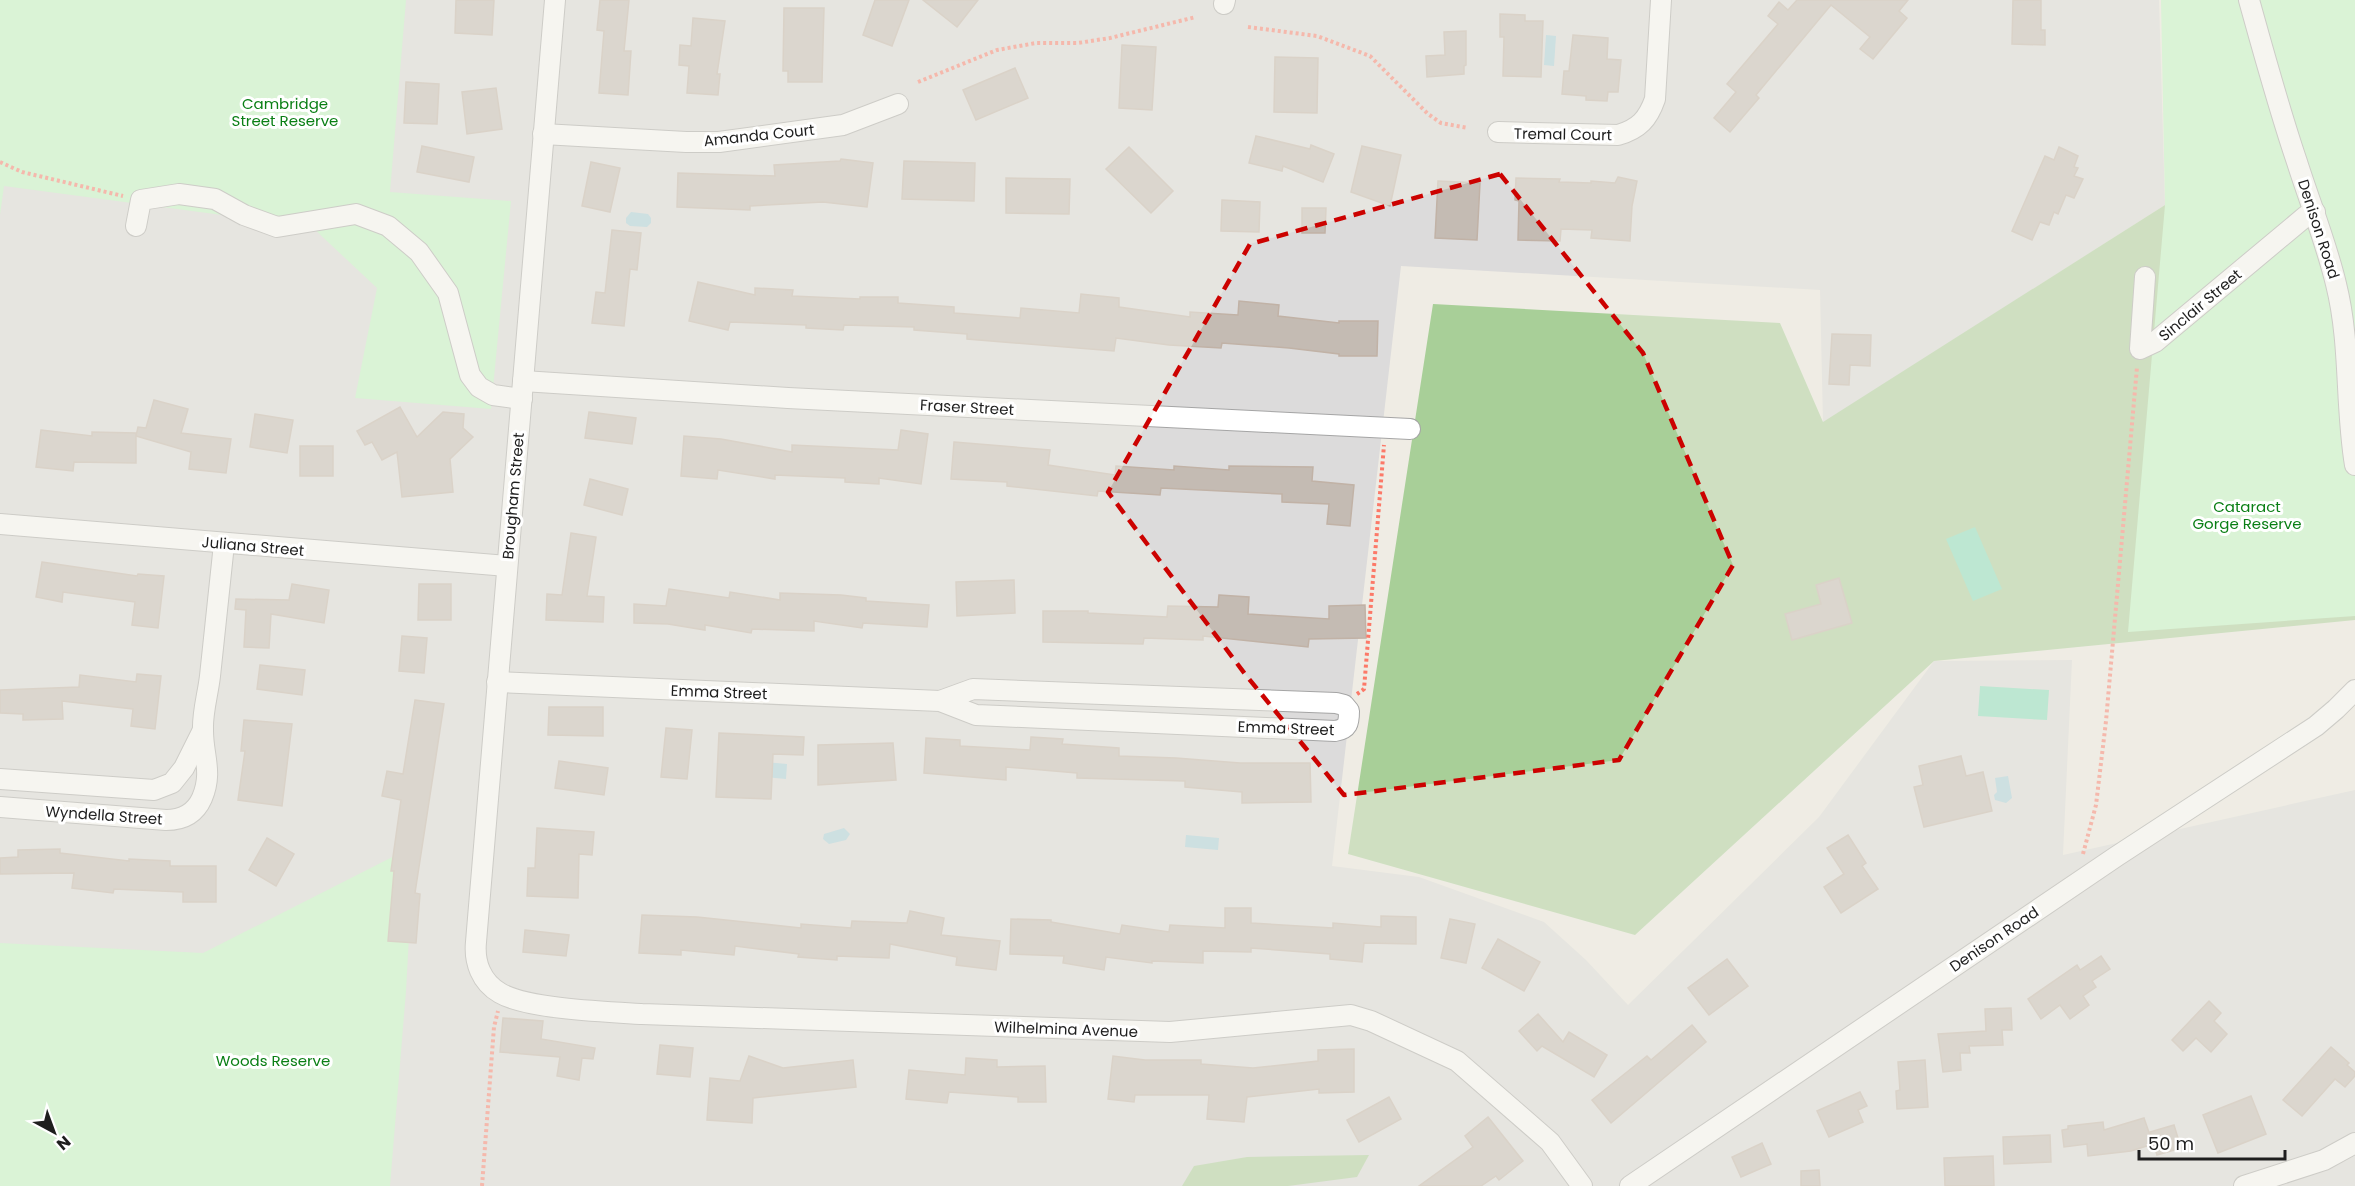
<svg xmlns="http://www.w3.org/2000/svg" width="2355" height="1186" font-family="Poppins,sans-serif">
<rect width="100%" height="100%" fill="#efece4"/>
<polygon fill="#dcdbdb" points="0,0 2159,0 2165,205 1823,423 1820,290 1401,266 1332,866 1419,877 1544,922 1586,960 1628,1005 1819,817 1934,661 2072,660 2063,855 2355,790 2355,1186 0,1186"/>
<g fill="#a8cf98">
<polygon points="2355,0 2355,620 1934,661 1635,935 1348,854 1433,304 1780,323 1823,422 2165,205"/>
<polygon points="1369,1155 1357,1177 1288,1186 1182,1186 1194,1166 1247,1157"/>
</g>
<g fill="#c0fac5">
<polygon points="0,0 406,0 390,192 511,201 491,409 355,398 377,288 312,227 4,186 0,215"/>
<polygon points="2161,0 2355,0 2355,616 2128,632 2165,205"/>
<polygon points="414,846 406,991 390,1186 0,1186 0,943 203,953"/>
</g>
<g fill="#81e0bc">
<polygon points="1975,527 2002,589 1973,601 1946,539"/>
<polygon points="1980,686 2049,690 2047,720 1978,716"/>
</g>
<g fill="#a4d0de">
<polygon points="1546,35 1556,36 1554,66 1544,65"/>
<polygon points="631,212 648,214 651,218 651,223 647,227 630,226 626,223 626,218"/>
<polygon points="754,761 787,764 786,779 753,776"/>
<polygon points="2008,776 2012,798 2006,803 1995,800 1994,795 1997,792 1995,778"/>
<polygon points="844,828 850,834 846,840 829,844 823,839 824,834"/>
<polygon points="1186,835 1219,838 1218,850 1185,847"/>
</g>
<g fill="#c4bbb3" stroke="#c1b2a6" stroke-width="1.5">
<polygon points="456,0 494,0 492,35 455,33"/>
<polygon points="600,0 629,0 624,51 631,51 628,95 599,93 604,31 597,30"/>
<polygon points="875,0 909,0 892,46 863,35"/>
<polygon points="923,0 978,0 957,27"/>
<polygon points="1797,0 1908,0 1899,11 1907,18 1873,59 1860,49 1870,37 1831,5 1756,95 1759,98 1730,132 1714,118 1736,92 1727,84 1778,24 1768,16 1779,2 1788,10"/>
<polygon points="2013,0 2041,0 2041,30 2045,30 2045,45 2012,44"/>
<polygon points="784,8 824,8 822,82 788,82 788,71 783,71"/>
<polygon points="1500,14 1525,15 1525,21 1543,21 1541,77 1503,76 1504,37 1500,37"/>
<polygon points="693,18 725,21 717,74 720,74 718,95 687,93 689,66 679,65 680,45 691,46"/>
<polygon points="1466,31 1466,65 1464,66 1464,74 1427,77 1426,56 1445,55 1444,32"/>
<polygon points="1573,35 1608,38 1607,59 1621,60 1618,92 1608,92 1607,101 1586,100 1586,96 1562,94 1564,71 1569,71"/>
<polygon points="1122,45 1156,47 1152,110 1119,108"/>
<polygon points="1275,57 1318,58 1317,113 1274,112"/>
<polygon points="1015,68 1028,98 976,120 963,90"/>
<polygon points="406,82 439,84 437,124 404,123"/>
<polygon points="496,88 502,129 467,134 462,92"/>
<polygon points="1256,136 1310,149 1311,145 1334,154 1323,182 1283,166 1282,171 1249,163"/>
<polygon points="422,146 474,157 469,182 417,172"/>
<polygon points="1362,146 1401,155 1390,206 1351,192"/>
<polygon points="1129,147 1173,191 1151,213 1106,169"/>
<polygon points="2059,147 2078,156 2074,167 2078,168 2074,176 2083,179 2074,198 2066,195 2058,214 2054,212 2049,225 2040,222 2032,240 2012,231 2045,156 2054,160"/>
<polygon points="841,159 873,163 867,207 823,202 750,206 750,210 677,207 678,173 775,176 774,165 840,161"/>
<polygon points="904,161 975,163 974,201 902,199"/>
<polygon points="591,162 620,168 610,212 582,206"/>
<polygon points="1618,177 1637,181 1632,206 1630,241 1591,238 1592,230 1561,229 1560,241 1518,240 1519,201 1515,200 1516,178 1560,179 1559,182 1591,183 1591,181 1615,183"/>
<polygon points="1006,178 1070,179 1069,214 1006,213"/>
<polygon points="1438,181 1480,183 1477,240 1435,238"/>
<polygon points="1222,200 1260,202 1259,232 1221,231"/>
<polygon points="1302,208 1326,208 1325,233 1302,233"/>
<polygon points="612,230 641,233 637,270 630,269 624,326 592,323 596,292 605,293"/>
<polygon points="698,282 755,295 755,288 793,290 792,296 860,299 860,297 898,297 898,303 954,307 954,313 1020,318 1021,308 1079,313 1081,294 1119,298 1119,307 1190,317 1190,312 1238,315 1239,301 1279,305 1278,316 1339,323 1339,321 1378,321 1377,356 1339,356 1339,354 1289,348 1222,343 1221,348 1169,345 1116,338 1114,351 967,339 967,334 914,330 914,327 844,325 843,330 806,328 806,325 730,322 728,330 689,321"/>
<polygon points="1832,334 1871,335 1870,366 1850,365 1849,385 1829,384"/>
<polygon points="154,400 188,409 181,433 231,439 226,473 189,469 191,452 136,436 138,427 146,428"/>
<polygon points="400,407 417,437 443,412 464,414 463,428 473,437 450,459 453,492 402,497 397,452 382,460 372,442 365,445 357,431"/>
<polygon points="589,412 636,418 632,444 585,438"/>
<polygon points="255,414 293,420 287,453 250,447"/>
<polygon points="41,430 92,436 92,432 136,433 136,463 74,462 73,471 36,467"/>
<polygon points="901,430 928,434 921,484 879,478 879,484 845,482 845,478 775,475 775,479 718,470 717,479 681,476 684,436 721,439 792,452 792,445 898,450"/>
<polygon points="954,442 1050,450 1048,465 1115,475 1116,466 1174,470 1174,466 1229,470 1229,466 1313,467 1312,481 1354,485 1350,526 1327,524 1329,504 1282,502 1282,494 1161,488 1160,495 1098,491 1097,496 1007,486 1007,482 951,479"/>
<rect x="300" y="446" width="33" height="30"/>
<polygon points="590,479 628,489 622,515 584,505"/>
<polygon points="571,533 596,537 587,596 604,597 603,622 546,620 547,594 562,595"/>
<polygon points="42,562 137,576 138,574 164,576 158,628 132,625 135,602 63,592 62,602 36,597"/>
<polygon points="1839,578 1852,623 1792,640 1785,614 1821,604 1816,585"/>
<polygon points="1014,580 1015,613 957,616 956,582"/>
<polygon points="292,584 329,590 324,623 271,614 269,648 244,647 246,610 235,609 236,599 289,600"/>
<polygon points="419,584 451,584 451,620 418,620"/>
<polygon points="669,589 729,598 730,592 780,600 780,593 841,595 866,598 866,601 929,605 927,627 863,623 862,628 814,621 814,631 752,629 751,633 705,625 705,630 668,624 634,623 634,604 666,606"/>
<polygon points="1219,595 1249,597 1248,614 1329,619 1329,606 1365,605 1366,638 1309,639 1308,647 1203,636 1203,640 1144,638 1143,644 1043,642 1043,611 1088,611 1088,613 1167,617 1168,606 1218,607"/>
<polygon points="402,636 427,638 424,673 399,671"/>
<polygon points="260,665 305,670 302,695 257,689"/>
<polygon points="137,674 161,676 155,729 131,726 133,709 62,701 63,719 23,720 23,714 0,713 0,690 79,687 80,675 136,682"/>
<polygon points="415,700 444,704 415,893 420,894 416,943 388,941 394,871 391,871 401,800 382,796 387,771 403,774"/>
<polygon points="549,707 603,707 603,736 548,735"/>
<polygon points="244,720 292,724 282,806 238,800 245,751 241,751"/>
<polygon points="666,728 692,730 687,779 661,777"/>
<polygon points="719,733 804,737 803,755 773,754 771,799 716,797"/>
<polygon points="1031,737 1063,739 1062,744 1119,748 1119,756 1176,758 1240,763 1310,763 1311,802 1242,803 1242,792 1185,787 1185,781 1077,778 1077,773 1006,767 1006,780 924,773 926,738 960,740 960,746 1030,750"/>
<polygon points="893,743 896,780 818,785 818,745"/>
<polygon points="1961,756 1966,776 1983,772 1992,811 1924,827 1914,787 1923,785 1919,766"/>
<polygon points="559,761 608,768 604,795 555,788"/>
<polygon points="537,828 594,832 592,855 579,854 578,898 527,896 528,868 535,868"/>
<polygon points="1848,835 1866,863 1862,866 1878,889 1841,913 1824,887 1844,874 1827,848"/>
<polygon points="267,838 294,854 276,886 249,870"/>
<polygon points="60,849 60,853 129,861 129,859 170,861 170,866 216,866 216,902 183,902 183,892 114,889 113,893 72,888 74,873 0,874 0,858 18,857 18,850"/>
<polygon points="1225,908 1251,908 1251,923 1333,928 1333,923 1381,927 1381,916 1416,917 1416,944 1364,943 1362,962 1330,959 1330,954 1251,948 1251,952 1203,951 1203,963 1152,961 1152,963 1106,957 1104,970 1063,963 1064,956 1010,954 1011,919 1051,920 1051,922 1120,934 1122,925 1169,932 1170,925 1225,928"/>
<polygon points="910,911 944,918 941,935 1000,941 996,970 956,965 957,957 890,944 889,958 837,956 837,960 798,957 799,954 735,946 734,955 681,950 681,955 639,953 642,915 697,917 801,928 801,924 851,928 852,921 907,923"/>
<polygon points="1450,919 1475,924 1466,963 1441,958"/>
<polygon points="525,930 569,935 566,956 523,952"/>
<polygon points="1498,939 1540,962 1524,991 1482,968"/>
<polygon points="2101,956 2110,969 2092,981 2096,987 2083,996 2089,1005 2070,1019 2060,1005 2041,1019 2028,999 2077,965 2080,970"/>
<polygon points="1727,959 1748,986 1709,1015 1688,988"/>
<polygon points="2209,1001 2221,1013 2214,1021 2227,1034 2211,1052 2196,1038 2183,1051 2172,1040"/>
<polygon points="2011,1008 2012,1030 2002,1030 2003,1045 1969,1046 1970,1053 1960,1053 1961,1070 1943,1072 1938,1034 1986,1031 1985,1009"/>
<polygon points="1538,1014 1563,1042 1569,1032 1607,1055 1594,1077 1542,1046 1537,1051 1519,1031"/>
<polygon points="503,1018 543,1021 541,1039 595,1048 593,1059 582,1058 579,1080 557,1076 560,1057 500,1052"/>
<polygon points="1692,1025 1706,1042 1611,1123 1592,1100 1647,1056 1651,1060"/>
<polygon points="660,1045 693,1048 690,1077 657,1074"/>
<polygon points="2331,1047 2349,1063 2347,1065 2355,1072 2355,1076 2345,1087 2335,1079 2302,1116 2283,1100"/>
<polygon points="1354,1049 1354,1092 1319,1093 1319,1089 1247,1097 1244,1122 1207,1119 1209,1095 1135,1095 1134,1102 1108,1099 1113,1056 1145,1060 1201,1060 1201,1064 1253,1068 1318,1061 1318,1050"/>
<polygon points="749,1056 783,1068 853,1060 856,1087 753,1098 752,1123 707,1120 710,1078 740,1081"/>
<polygon points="966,1058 997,1060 997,1067 1045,1066 1046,1102 1018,1102 1018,1097 949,1092 947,1103 906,1099 909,1070 965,1075"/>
<polygon points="1925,1060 1928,1107 1897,1109 1896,1091 1900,1090 1898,1062"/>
<polygon points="1860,1092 1867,1106 1858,1110 1863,1122 1829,1137 1817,1111"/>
<polygon points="2251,1096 2266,1134 2218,1153 2203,1115"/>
<polygon points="1389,1097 1401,1119 1359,1142 1347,1120"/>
<polygon points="1488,1117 1523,1161 1499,1180 1496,1176 1481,1186 1419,1186 1473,1147 1465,1136"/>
<polygon points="2144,1118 2153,1144 2131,1151 2088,1156 2087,1144 2064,1147 2062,1130 2068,1129 2068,1126 2103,1122 2104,1130"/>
<polygon points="2174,1125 2181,1148 2157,1155 2150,1132"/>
<polygon points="2050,1135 2051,1162 2004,1164 2003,1137"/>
<polygon points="1762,1143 1771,1164 1741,1177 1732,1157"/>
<polygon points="1993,1156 1994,1186 1945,1186 1944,1158"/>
<polygon points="1819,1170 1820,1186 1801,1186 1801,1171"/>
</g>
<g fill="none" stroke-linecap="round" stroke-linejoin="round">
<g stroke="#a5a5a5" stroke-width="22">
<g id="minor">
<path d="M 555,0 L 476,942 C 474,962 481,982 500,993 C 527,1009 608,1012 642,1014 L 1170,1032 L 1351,1015 L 1371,1021 L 1457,1061 L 1550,1142 L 1582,1186"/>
<path d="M 2249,0 C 2264,54 2279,109 2297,162 C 2310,203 2326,242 2336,284 C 2351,344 2345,405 2355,465"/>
<polyline points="1224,4 1225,0"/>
<path d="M 1498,132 L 1618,135 C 1639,129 1648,119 1655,99 L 1661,0"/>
<polyline points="543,134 686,142 719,142 843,125 898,104"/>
<polyline points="136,226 141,200 179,194 215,199 244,215 277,227 356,214 388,226 419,252 448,293 470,375 479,387 493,395 522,399"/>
<polyline points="2145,277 2140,349 2155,342 2306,216 2315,212"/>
<polyline points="523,381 788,398 1410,429"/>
<polyline points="0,524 507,566"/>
<path d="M 497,682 L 940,701 L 976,715 L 1335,731 C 1348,729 1349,723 1349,711 L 1344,705 L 1336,703 L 973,689 L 940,701"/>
<polyline points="0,779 154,790 172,783 184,768 203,730"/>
<path d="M 0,807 L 166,820 C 182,820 195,814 202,798 C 213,772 203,756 203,731 C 202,713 208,694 210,676 C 215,632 219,588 224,544"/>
<polyline points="1630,1186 2117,856 2316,726 2336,709 2355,690"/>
<polyline points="2244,1186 2324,1160 2355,1143"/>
</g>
</g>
<g stroke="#fc7968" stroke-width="4" stroke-dasharray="3 3" stroke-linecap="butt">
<polyline points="1248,27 1317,36 1370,56 1428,114 1441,123 1468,128"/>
<polyline points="918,82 997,50 1036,43 1078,43 1110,38 1196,17"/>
<polyline points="0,162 22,172 123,196"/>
<polyline points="1357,694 1364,689 1384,445"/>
<polyline points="2083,854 2096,805 2106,721 2137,367"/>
<polyline points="482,1186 494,1027 498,1011"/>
</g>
<use href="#minor" stroke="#fff" stroke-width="20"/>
</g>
<path d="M0 0H2355V1186H0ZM 1500,174 L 1643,353 L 1733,565 L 1619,760 L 1344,795 L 1245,674 L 1108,492 L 1250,244 Z" fill="#efece4" fill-opacity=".55" fill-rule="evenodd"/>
<path fill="none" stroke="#cc0200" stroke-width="4.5" stroke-dasharray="12 8" stroke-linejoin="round" d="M 1500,174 L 1643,353 L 1733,565 L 1619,760 L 1344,795 L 1245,674 L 1108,492 L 1250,244 Z"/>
<g text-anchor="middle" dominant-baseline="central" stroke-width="6" stroke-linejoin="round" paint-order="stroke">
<g font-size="15" fill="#0a7f15" stroke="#fff">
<text x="285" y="103">Cambridge<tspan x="285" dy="17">Street Reserve</tspan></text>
<text x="2247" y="506">Cataract<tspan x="2247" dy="17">Gorge Reserve</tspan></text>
<text x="273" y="1060">Woods Reserve</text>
</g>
<g font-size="15" fill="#1e1e1e" stroke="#fff">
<text transform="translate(1563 134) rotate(1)">Tremal Court</text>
<text transform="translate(759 135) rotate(-6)">Amanda Court</text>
<text transform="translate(2319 229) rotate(72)">Denison Road</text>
<text transform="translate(2200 305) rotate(-40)">Sinclair Street</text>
<text transform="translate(967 407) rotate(3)">Fraser Street</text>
<text transform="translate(513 496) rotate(-85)">Brougham Street</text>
<text transform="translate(253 546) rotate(5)">Juliana Street</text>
<text transform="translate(719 692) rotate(2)">Emma Street</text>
<text transform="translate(1286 728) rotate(2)">Emma Street</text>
<text transform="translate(104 815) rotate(4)">Wyndella Street</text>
<text transform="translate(1994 939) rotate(-34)">Denison Road</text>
<text transform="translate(1066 1029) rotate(2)">Wilhelmina Avenue</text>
</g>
</g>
<g transform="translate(54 1132) rotate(139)" stroke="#ffffff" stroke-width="4.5" paint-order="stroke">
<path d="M0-4.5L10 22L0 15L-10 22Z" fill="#1e1e1e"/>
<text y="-9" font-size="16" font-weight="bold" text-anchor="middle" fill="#1e1e1e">N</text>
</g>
<path d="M2139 1150v9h146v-9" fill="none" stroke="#1e1e1e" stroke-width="3"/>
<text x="2148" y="1150" font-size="18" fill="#1e1e1e" stroke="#ffffff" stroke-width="4.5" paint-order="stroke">50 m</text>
</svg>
